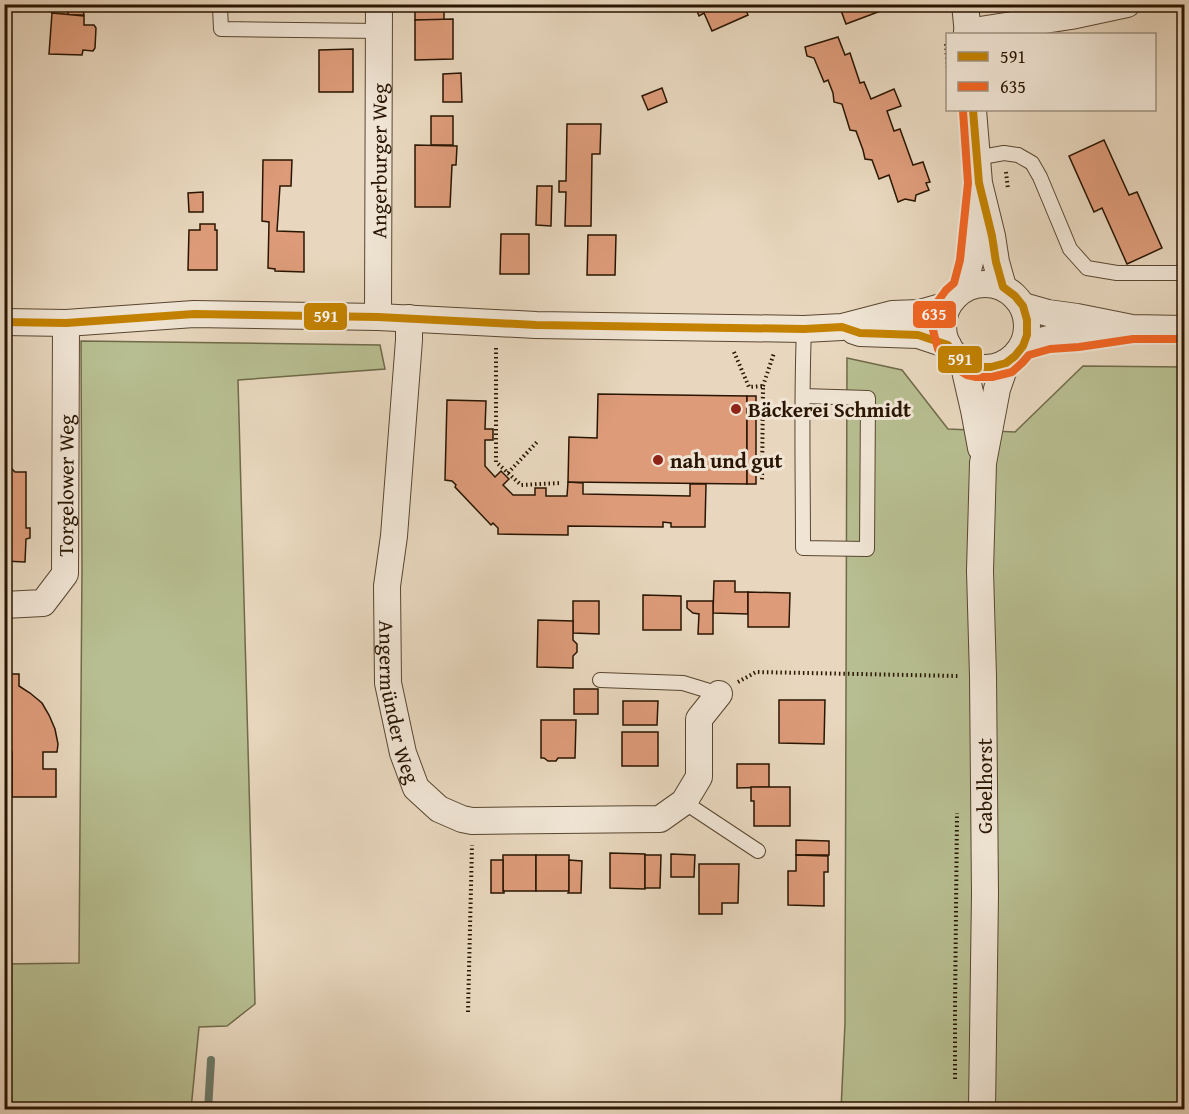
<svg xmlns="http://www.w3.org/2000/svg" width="1189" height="1114" font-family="'Gentium Book Plus',serif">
<rect width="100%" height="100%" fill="#e8d7be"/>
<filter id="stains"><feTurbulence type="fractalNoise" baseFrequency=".00333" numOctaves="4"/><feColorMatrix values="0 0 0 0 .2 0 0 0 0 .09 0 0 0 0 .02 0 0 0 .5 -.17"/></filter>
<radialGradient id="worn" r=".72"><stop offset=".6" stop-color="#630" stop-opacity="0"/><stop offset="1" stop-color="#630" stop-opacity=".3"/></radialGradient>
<g fill="#b7be91" stroke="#706a49" stroke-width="1.5">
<polygon points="81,341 380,345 385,369 238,380 255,1004 227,1026 199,1027 191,1109 5,1109 5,964 79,963 82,568"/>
<polygon points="847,358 902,370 948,429 1015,432 1083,366 1184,367 1184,1109 841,1110 845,1023"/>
</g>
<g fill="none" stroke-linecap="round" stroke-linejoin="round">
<polyline stroke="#6c7867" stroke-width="8" points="208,1110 211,1060"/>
</g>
<g fill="#dd9b79" stroke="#291501" stroke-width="1.5">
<polygon points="53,4 69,4 68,15 52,13"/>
<polygon points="69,4 82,4 84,15 68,15"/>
<polygon points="190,4 214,4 214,6 191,10"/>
<rect x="415" y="4" width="29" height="16"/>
<polygon points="694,4 743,4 748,15 712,31 704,13 699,16"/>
<polygon points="841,4 885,4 886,9 846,24 839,5"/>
<polygon points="52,13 84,16 84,25 94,25 96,28 95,48 93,51 83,50 82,55 49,54"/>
<polygon points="453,19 453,59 415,60 415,20"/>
<polygon points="838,37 845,55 850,53 860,83 864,82 871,99 894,89 901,106 887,111 894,131 900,129 913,165 923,162 930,182 926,183 929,190 916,195 915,201 905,199 898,202 889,175 879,179 872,160 865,159 863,150 856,131 850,130 842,104 834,102 833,93 828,80 824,82 814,58 807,56 805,47"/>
<polygon points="353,49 353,92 319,92 319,50"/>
<polygon points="461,73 462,102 443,102 443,74"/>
<polygon points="662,88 667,102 648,110 642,96"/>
<rect x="431" y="116" width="22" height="29"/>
<polygon points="567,124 601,124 600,154 592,154 591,226 565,226 566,192 559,192 559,181 566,181"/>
<polygon points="1104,140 1129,195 1137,192 1162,248 1127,264 1102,208 1094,212 1069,156"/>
<polygon points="415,145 457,146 456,165 452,165 450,207 415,207"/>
<polygon points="263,160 292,160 291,186 280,186 277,231 304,232 304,272 275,271 275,269 268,268 269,222 262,221"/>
<polygon points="537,186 552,186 551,226 536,225"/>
<polygon points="203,192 203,212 189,212 188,193"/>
<polygon points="200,224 215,224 215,230 217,230 217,270 188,270 189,230 200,230"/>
<polygon points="501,234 529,234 529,274 500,274"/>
<polygon points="588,235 616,235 615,275 587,275"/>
<polygon points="598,394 747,396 747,484 568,482 569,437 597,438"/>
<rect x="747" y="396" width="9" height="88"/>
<polygon points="447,400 486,401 485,429 493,429 493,440 485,440 485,466 495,477 501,471 509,479 503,485 513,495 535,495 535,488 546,488 546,496 567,496 568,482 583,483 583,494 690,496 690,484 706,484 705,527 671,527 671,523 663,522 663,527 568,526 568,535 498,534 498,528 493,523 491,525 455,487 456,485 452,481 445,480"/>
<polygon points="4,457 11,464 9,466 15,472 26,472 26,528 30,528 30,538 26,539 25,562 4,561"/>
<polygon points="714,581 735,581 735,592 748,592 748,614 713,613"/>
<polygon points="748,592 790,593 789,627 748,627"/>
<polygon points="643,595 681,596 681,630 643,630"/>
<polygon points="573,601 599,601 599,634 573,633"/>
<polygon points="687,601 713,601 713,634 698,634 699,614 693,613 687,608"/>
<polygon points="538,620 573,621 573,640 577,644 577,652 573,656 573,668 537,667"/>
<polygon points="4,674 19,674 19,686 30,693 42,703 49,715 55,729 58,744 57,752 43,752 43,769 56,769 56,797 12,797 12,752 4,752"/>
<rect x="574" y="689" width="24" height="25"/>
<polygon points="779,700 825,700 824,744 779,743"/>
<polygon points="623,701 658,701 657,725 623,725"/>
<polygon points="541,720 576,720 575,758 558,758 556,761 548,761 544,758 541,758"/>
<rect x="622" y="732" width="36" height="34"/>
<polygon points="737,764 769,764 769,787 737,788"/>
<polygon points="751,787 790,787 790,826 754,826 754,801 751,801"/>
<polygon points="796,840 829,841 829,855 796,855"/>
<polygon points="610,853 645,854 645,889 610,888"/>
<polygon points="671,854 695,855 694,877 671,877"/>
<rect x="503" y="855" width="33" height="36"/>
<rect x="536" y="855" width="33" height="36"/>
<polygon points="645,855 661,855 660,888 645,888"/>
<polygon points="796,855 828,856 828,872 824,872 824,906 788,905 788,871 796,871"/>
<polygon points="491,860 503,860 503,891 504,891 504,893 491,893"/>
<polygon points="569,860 582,861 581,893 568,893 569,891"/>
<polygon points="699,864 739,864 738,903 722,903 722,914 699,914"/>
</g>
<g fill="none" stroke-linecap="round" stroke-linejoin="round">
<g stroke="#594630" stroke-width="16">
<g id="lane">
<polyline points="220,7 221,29 379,31"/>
<polyline points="976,158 1004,153 1018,155 1032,163 1040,177 1070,249 1087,268 1117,273 1184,273"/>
<path d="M 803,396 L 868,398 L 867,549 L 803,548 C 803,475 801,402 804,329"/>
<polyline points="600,680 683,683 719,694"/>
<polyline points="684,802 758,851"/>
</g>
</g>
<g stroke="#594630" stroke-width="28">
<g id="street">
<polyline points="965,4 968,34"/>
<polyline points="967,32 1071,16 1127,4"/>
<polyline points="973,110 979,183 992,236 996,262 1003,287"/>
<circle cx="985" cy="326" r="42"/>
<polyline points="963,289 970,262 977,198"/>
<polyline points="1023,306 1048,313 1077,317 1132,328 1184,329"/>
<path id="s1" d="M 378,317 L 379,4"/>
<path id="s2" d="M 409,318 L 409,340 L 394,536 L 387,586 L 388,683 L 403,753 L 416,788 L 439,809 L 462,819 L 472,821 L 660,819 L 684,802 L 699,777 L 699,719 L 719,694"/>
<polyline points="4,322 66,323 194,314 378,317 536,325 804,329 842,327 892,314 920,313 948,305"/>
<polyline points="854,331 860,333 918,335 948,345"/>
<polyline points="1023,346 1048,339 1077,337 1117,330"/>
<polyline points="963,362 974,410 981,448"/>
<path id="s3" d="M 4,605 L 43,603 L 65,574 L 66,323"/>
<polyline points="982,1110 985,894 983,676 980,571 983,463 997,389 1006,363"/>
</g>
</g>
<g stroke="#291501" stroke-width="4" stroke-dasharray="1.5 3" stroke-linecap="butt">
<polyline points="946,44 948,73"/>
<polyline points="1006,172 1008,189"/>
<polyline points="496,348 496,462 521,485 561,483"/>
<polyline points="734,352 749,387 763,386 762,482"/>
<polyline points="763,386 774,353"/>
<polyline points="508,473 537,442"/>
<polyline points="738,682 756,672 959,676"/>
<polyline points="468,1012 472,845"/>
<polyline points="955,1079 955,1008 957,813"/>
</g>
<use href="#lane" stroke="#f0e5d5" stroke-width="14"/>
<use href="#street" stroke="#f0e5d5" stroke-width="26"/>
<g stroke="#f0e5d5" stroke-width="12">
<polyline id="bus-1" points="4,322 66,323 194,314 378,317 536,325 804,329 842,327 860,333 918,335 948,345 956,356 963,362 977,367 991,367 1006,363 1015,356 1023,346 1027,335 1027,320 1023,306 1015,296 1003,287 996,262 992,236 979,183 973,110"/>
</g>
<g stroke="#f0e5d5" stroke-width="12">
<polyline id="bus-2" points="963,111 968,183 960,260 954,283 946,290 938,301 934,316 933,330 938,349 949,364 967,375 976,377 992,377 1012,372 1022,363 1029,355 1050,349 1079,347 1133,339 1184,339"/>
</g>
<use href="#bus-1" stroke="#c48200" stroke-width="8"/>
<use href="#bus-2" stroke="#f26522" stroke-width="8"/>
</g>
<g fill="#8f2418" stroke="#f0e5d5" stroke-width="2">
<circle cx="736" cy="409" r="6"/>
<circle cx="658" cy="460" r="6"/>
</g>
<g text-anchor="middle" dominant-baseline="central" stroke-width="6" stroke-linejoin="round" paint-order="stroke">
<g font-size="21" fill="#291501" stroke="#f0e5d5">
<text stroke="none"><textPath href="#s1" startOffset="156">Angerburger Weg</textPath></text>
<text stroke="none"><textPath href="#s3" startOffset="164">Torgelower Weg</textPath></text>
<text stroke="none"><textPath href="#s2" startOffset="386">Angermünder Weg</textPath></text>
<text transform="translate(984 786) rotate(-90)">Gabelhorst</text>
</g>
<g font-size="21" font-weight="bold" fill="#291501" stroke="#f0e5d5" text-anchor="start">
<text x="748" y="409">Bäckerei Schmidt</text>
<text x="670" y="460">nah und gut</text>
</g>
</g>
<g stroke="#f0e5d5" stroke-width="2">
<rect x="912" y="300" width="45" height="29" rx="6" fill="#f26522"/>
<rect x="303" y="302" width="45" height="29" rx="6" fill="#c48200"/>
<rect x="937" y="345" width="46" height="29" rx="6" fill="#c48200"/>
</g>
<g font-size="16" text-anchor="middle" font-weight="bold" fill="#fff">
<text x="934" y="320">635</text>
<text x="326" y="322">591</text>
<text x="960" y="365">591</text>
</g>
<rect width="1189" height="1114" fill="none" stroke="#e8d7be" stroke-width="24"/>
<rect x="6" y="6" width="1177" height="1102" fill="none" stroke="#291501" stroke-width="3"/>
<rect x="12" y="12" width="1165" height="1090" fill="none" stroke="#291501" stroke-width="1.5"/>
<rect x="946" y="33" width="210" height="78" fill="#f0e5d5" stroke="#a09280" stroke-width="1.5"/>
<rect x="958" y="52" width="30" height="9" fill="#c48200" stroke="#a09280" stroke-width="1.5"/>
<text x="1000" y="63" font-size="18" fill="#291501">591</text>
<rect x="958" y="82" width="30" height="9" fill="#f26522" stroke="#a09280" stroke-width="1.5"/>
<text x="1000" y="93" font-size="18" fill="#291501">635</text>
<rect width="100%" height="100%" filter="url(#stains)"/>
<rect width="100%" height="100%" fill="url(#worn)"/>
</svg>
